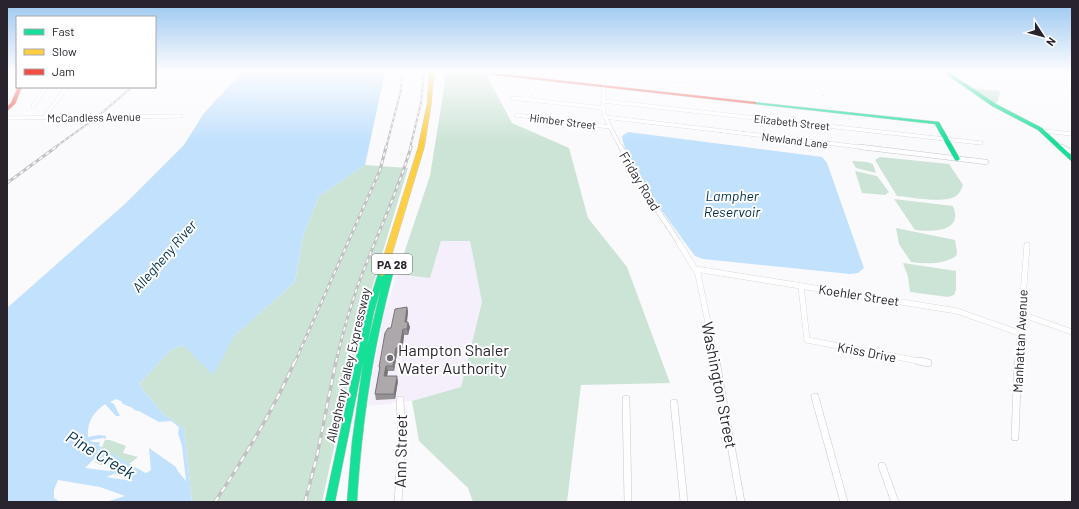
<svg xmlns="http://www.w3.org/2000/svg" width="1079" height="509" font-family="Barlow,sans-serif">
<rect width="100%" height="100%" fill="#faf9fc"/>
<polygon fill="#f5effb" points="441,241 470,241 482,302 461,387 412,401 367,406 383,318 397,274 430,278"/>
<g fill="#cce4d6">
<polygon points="444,71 491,71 488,78 512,123 569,148 588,218 627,267 670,383 581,385 567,502 473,502 468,488 419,441 412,401 461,387 482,302 470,241 441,241 430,278 397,274 430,176 445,82"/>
<polygon points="972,88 999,91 1000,94 997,102 994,103"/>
<path d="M 880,157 L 949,164 L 963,185 C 961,190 960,193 956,196 C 944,204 911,197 897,196 L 875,160 Z"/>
<polygon points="852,161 867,162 873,164 876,173 856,168"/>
<polygon points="365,165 408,168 371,291 351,369 322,502 192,502 184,428 163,414 139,384 171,350 183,345 213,374 235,335 295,282 303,236 319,196"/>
<polygon points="855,171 877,176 889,192 885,195 862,193"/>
<path d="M 894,199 L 953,206 C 964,232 932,232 915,230 Z"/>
<path d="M 896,228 L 955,240 L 957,252 L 956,256 C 942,265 926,264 911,262 L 899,244 Z"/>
<polygon points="903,263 956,271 956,290 954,295 948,297 910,292 908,277"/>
<polygon points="105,440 110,440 126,446 123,453 138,457 129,464 100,465 95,462"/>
</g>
<g fill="#c1e1fd" fill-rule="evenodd">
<path d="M 246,71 L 384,71 L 385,72 L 365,165 L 319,196 L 303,236 L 295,282 L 235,335 L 213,375 L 183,345 L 171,350 L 139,384 L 163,414 L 184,428 L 192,502 L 106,502 L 125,496 L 100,487 L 58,480 L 54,490 L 54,498 L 60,502 L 7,502 L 7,308 L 126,203 L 184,145 L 204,113 L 231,84 ZM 116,399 L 121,401 L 123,404 L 133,408 L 134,410 L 139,411 L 159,422 L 171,421 L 179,427 L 178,433 L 182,446 L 186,481 L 177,470 L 176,467 L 149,448 L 151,470 L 133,481 L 106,477 L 134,467 L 109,471 L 85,468 L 96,457 L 100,442 L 87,442 L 86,441 L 103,438 L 106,439 L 106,436 L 99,435 L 88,437 C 87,421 93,413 105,404 L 116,416 L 120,416 L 114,404 L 110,402 Z"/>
<path d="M 628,132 L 822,157 L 827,163 L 864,268 L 858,273 L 850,274 L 703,259 L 695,256 C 676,229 626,166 622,136 Z"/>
</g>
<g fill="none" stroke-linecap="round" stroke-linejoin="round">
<polygon fill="#c1e1fd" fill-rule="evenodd" points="86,438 164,484 176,502 160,502 154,494 81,448 79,444 81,440"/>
<g stroke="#c8c6cc" stroke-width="4">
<g id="street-far3">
<polyline points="604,71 603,108 605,117 621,148"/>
<polyline points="785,71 803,80 822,94"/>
<polyline points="1045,71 1072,84"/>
<path d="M 604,73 C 635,76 666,82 697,80 C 709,79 722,71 733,79"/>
<polyline points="948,74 977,86"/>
<polyline points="7,80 17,80"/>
<polyline points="1072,86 1068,87 1072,92"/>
<polyline points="513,98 603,108"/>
<polyline points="526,99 538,79"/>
<polyline points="603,101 981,143"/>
<polyline points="33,106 46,87"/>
<polyline points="516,115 610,127"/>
<polyline points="44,117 67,87"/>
<polyline points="605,117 869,148"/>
<polyline points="7,118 181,116"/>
<polyline points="1044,131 1072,134"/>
<polyline points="1056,144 1064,148"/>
</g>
</g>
<g stroke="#c8c6cc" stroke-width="5.5">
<g id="street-far2">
<polyline points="621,147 637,179 680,244"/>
<polyline points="861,147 986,162"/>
<polyline points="1062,147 1072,152"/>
</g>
</g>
<g stroke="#c8c6cc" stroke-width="6">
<g id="street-far1">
<polyline points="679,243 698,274 716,362"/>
<polyline points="696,269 957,311 1019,333"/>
<polyline points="801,286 807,340 924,362"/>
<polyline points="1021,314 1072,332"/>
<polyline points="1018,362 1027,245"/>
</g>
</g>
<g stroke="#c8c6cc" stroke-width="8">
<g id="street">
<polyline points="716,361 741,502"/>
<polyline points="919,361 928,363"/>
<polyline points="815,397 844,502"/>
<polyline points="626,399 628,502"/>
<polyline points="674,403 684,502"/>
<polyline points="1015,437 1018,361"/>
<polyline points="882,466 895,502"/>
<polyline points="398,502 402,441 400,400"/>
</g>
</g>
<g stroke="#c8c6cc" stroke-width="1">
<g id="fast">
<polygon points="942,71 947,71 996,104 1042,128 1072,156 1072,161 1070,160 1038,130 992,106"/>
<polygon points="753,102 939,122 960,159 957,161 955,160 935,124 755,104 753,103"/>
<path d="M 387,268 L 390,268 L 394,270 C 373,348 362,421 357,502 L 347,502 L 352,442 L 363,363 L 335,502 L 325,502 L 366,312 L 378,274 L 382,272 L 385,274 ZM 381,288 L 367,347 L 374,312 Z"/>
</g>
</g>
<g stroke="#c8c6cc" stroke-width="1">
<polygon id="slow" points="430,71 434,71 431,105 424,148 386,274 382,276 378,274 418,148 427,105"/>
</g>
<g stroke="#c8c6cc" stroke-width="1">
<g id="jam">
<polygon points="492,73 755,102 757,103 755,104 494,75 492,75"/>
<polygon points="18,87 22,87 15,104 7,111 7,107 11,103"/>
</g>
</g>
<use href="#street-far3" stroke="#fefeff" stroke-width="3.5"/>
<use href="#street-far2" stroke="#fefeff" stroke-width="4.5"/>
<use href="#street-far1" stroke="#fefeff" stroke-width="5.5"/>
<use href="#street" stroke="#fefeff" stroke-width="7"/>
<use href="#fast" fill="#16e098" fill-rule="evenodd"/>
<use href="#slow" fill="#ffcf43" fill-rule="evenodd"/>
<use href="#jam" fill="#f24e42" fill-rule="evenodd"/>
<g stroke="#c2c1c3" stroke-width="2">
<g id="rail-far2">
<polyline points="54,148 97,117 132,87"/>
<polyline points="386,148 401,90 402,71"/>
<polyline points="410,148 421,103 424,71"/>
</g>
</g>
<g stroke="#c2c1c3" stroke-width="3">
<g id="rail-far1">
<polyline points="7,183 56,147"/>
<polyline points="295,362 380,170 386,147"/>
<path d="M 336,362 C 342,336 349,311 358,285 C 375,239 397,194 411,147"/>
</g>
</g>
<g stroke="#c2c1c3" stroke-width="3.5">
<g id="rail">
<path d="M 215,502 C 245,456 273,411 295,361"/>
<polyline points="305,502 317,456 336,361"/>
</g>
</g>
<use href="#rail-far2" stroke="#fff" stroke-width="1" stroke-dasharray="3" stroke-linecap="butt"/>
<use href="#rail-far1" stroke="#fff" stroke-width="1.5" stroke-dasharray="4" stroke-linecap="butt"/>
<use href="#rail" stroke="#fff" stroke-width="2" stroke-dasharray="6" stroke-linecap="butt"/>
</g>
<polygon fill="#959094" points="407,307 408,312 407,322 408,322 410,327 408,335 404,335 402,353 397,353 394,371 388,371 387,376 398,381 395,399 376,400 375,394 379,370 379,367 391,328"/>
<g fill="#797678">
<polygon points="407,307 408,312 406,327 405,322"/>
<polygon points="408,322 410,327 408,335 407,329"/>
<polygon points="403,329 404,335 402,353 400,347"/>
<polygon points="396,348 397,353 394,371 393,366"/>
<polygon points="386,366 388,371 386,382 384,376"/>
<polygon points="397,376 398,381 395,399 394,394"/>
</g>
<polygon fill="#ada8ac" stroke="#797678" points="407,307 405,322 408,322 407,329 403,329 400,347 396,348 393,366 386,366 384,376 397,376 394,394 375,394 380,367 379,367 385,333 388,328 391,328 395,309"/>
<linearGradient id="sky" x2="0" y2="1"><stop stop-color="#98c6f0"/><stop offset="0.5" stop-color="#fdfcfe"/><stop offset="1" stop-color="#fdfcfe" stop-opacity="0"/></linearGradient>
<rect width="1079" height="142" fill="url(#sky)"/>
<circle fill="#726e75" stroke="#fff" stroke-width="1.5" cx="390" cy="358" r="4"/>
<g text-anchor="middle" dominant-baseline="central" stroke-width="4" stroke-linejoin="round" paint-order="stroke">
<g font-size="11" fill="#28232d" stroke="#fff">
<text transform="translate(94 117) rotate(-1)">McCandless Avenue</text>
<text transform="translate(563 121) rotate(7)">Himber Street</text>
<text transform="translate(792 122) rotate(6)">Elizabeth Street</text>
<text transform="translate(795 140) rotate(7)">Newland Lane</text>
</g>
<rect fill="#fff" stroke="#68656c" stroke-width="1" x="372" y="254" width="40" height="20" rx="3"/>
<g font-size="12" font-weight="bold" fill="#28232d">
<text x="392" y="264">PA 28</text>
</g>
<g font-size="13" fill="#28232d" stroke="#fff">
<text transform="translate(640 181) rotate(59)">Friday Road</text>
<text transform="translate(859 295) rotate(9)">Koehler Street</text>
<text transform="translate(1020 341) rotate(-87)">Manhattan Avenue</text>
<text transform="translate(867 352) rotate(11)">Kriss Drive</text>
<text transform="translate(348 365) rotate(-77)">Allegheny Valley Expressway</text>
</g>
<g font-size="14" font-style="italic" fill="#00304f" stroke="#fff">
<text x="732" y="195">Lampher<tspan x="732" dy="16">Reservoir</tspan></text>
<text transform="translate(164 256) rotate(-49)">Allegheny River</text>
</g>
<g font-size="16" fill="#28232d" stroke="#fff" text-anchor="start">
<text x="398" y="349">Hampton Shaler<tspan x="398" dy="18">Water Authority</tspan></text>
</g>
<g font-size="16" fill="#28232d" stroke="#fff">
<text transform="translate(720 385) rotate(79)">Washington Street</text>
<text transform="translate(400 451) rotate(-89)">Ann Street</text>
</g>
<g font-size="17" font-style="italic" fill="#00304f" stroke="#fff">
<text transform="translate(101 454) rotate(31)">Pine Creek</text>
</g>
</g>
<rect width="1079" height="509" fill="none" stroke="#28232d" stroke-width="16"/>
<rect x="16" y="16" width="140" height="72" fill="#ffffff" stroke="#a9a7ab"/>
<rect x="24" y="29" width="20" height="6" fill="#16e098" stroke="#a9a7ab"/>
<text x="52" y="36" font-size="12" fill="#28232d">Fast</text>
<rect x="24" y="49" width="20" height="6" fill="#ffcf43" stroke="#a9a7ab"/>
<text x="52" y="56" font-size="12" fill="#28232d">Slow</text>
<rect x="24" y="69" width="20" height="6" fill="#f24e42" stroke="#a9a7ab"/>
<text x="52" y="76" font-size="12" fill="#28232d">Jam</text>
<g transform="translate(1043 36) rotate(126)" stroke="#ffffff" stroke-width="3" paint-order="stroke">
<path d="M0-3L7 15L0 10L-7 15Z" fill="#28232d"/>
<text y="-6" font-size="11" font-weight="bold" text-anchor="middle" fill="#28232d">N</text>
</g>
</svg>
